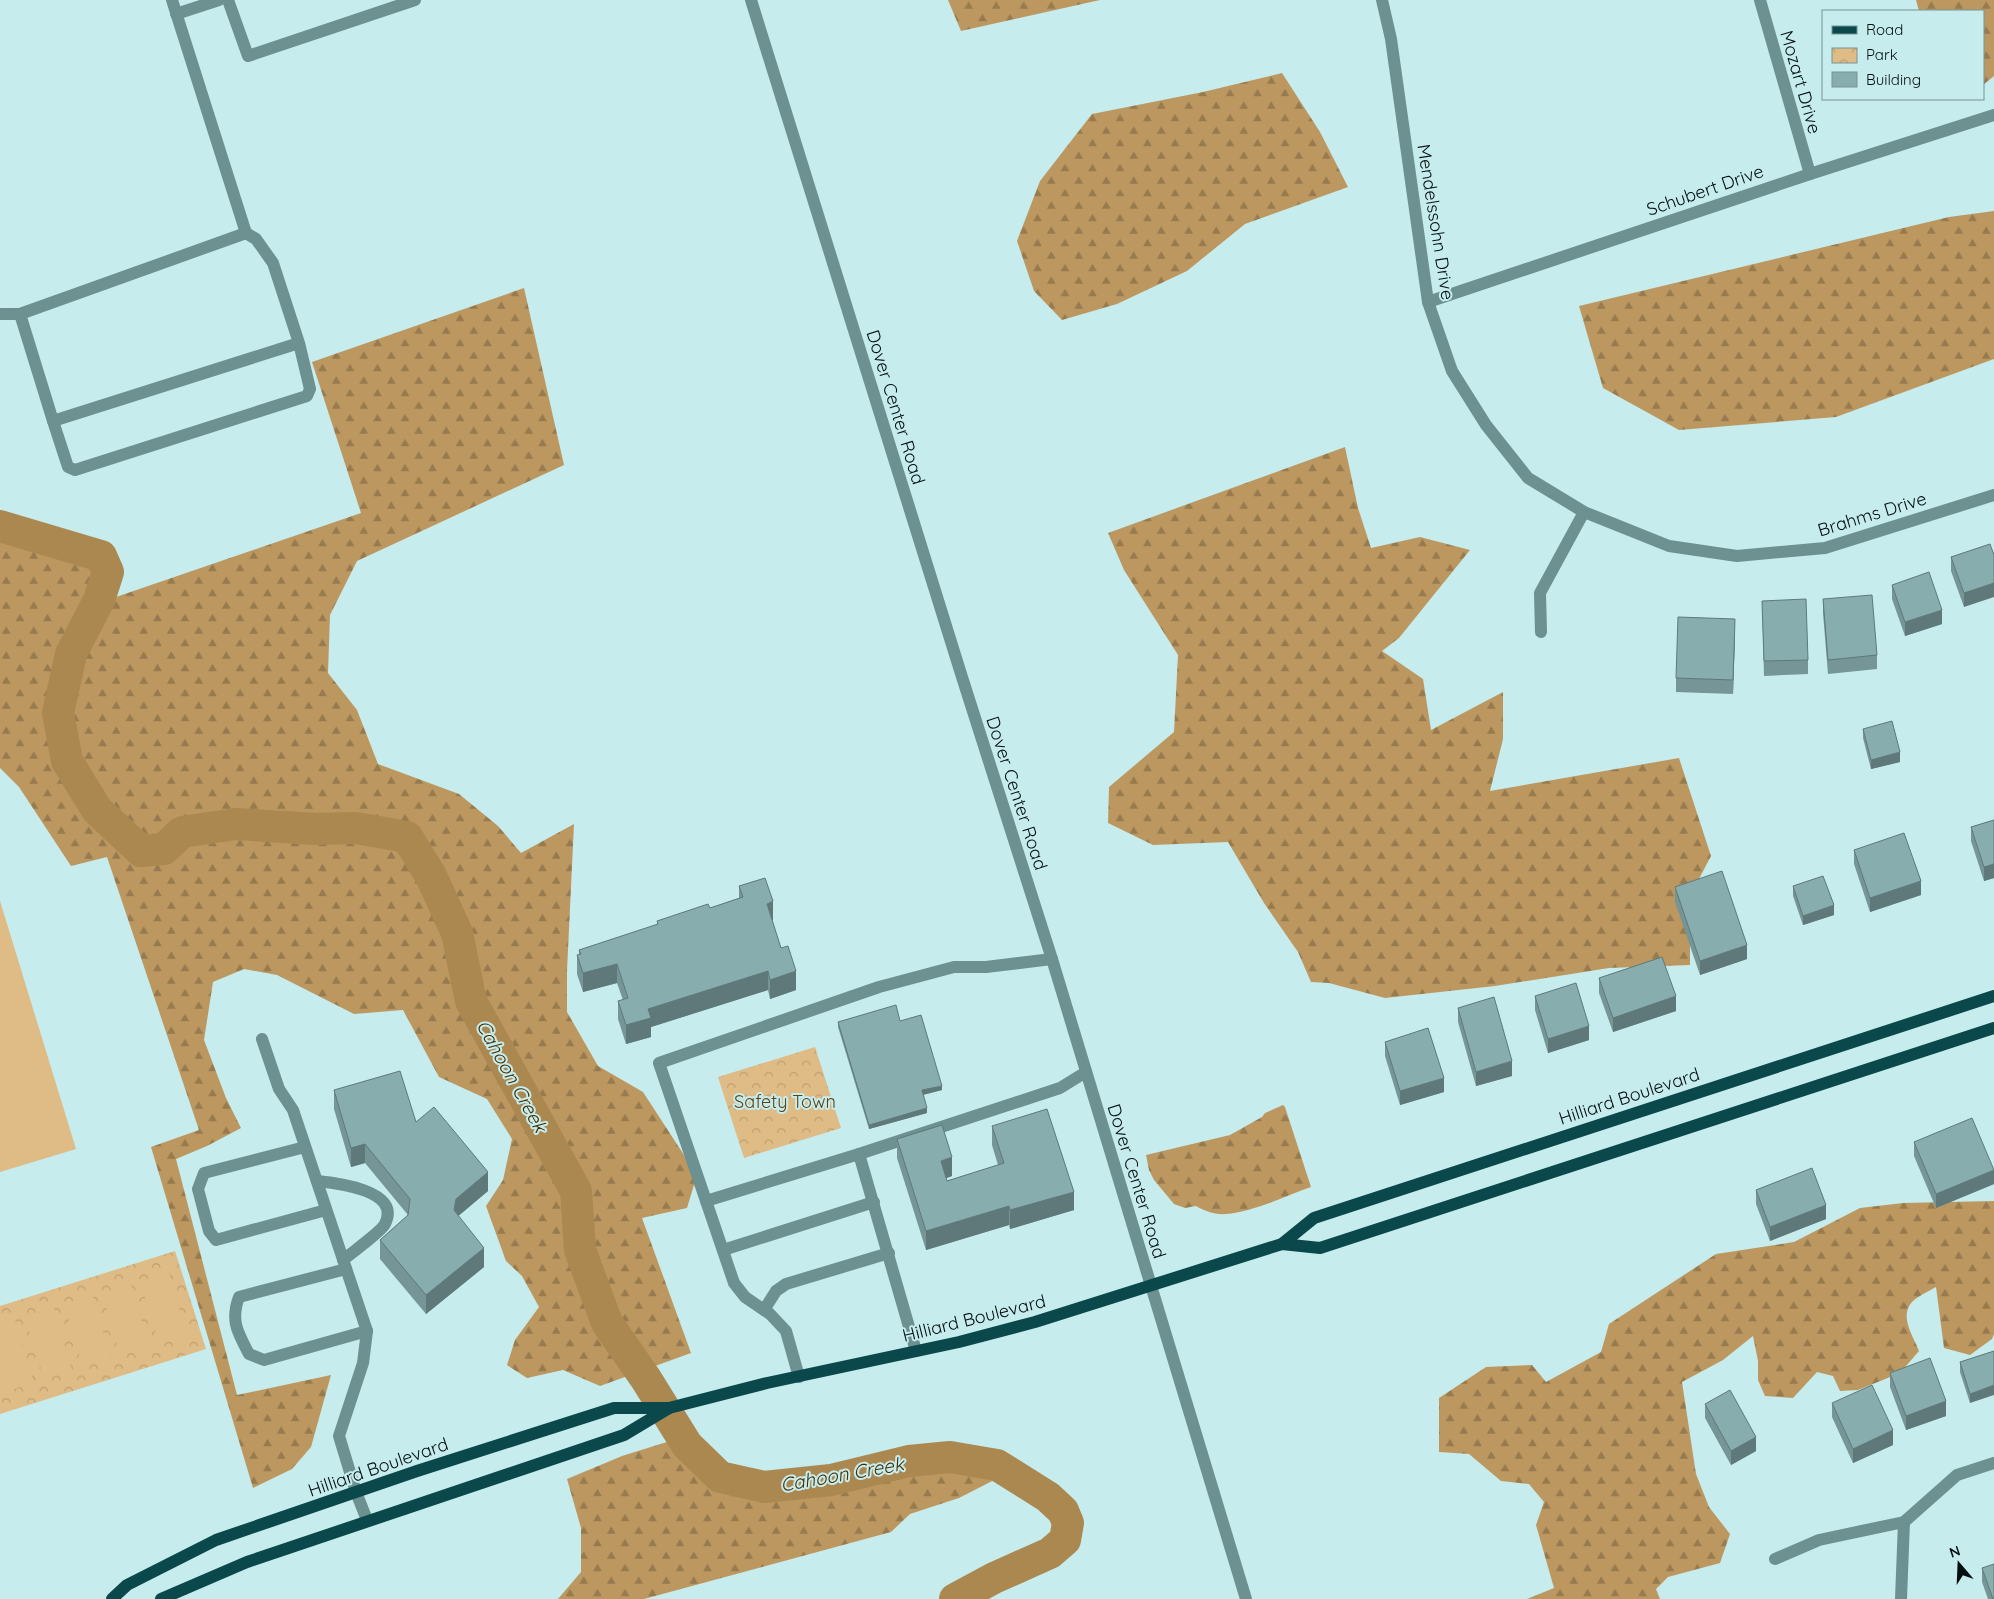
<svg xmlns="http://www.w3.org/2000/svg" width="1994" height="1599" font-family="Quicksand,sans-serif">
<defs>
<pattern id="forest-firs" width="22" height="20" patternUnits="userSpaceOnUse" patternTransform="scale(1.25)"><rect width="22" height="20" fill="#bc9860"/><path d="M5 1l3.5 6h-7zM16 11l3.5 6h-7z" fill="#977a4e"/></pattern>
<pattern id="park-crowns" width="20" height="18" patternUnits="userSpaceOnUse" patternTransform="scale(1.25)"><rect width="20" height="18" fill="#dfbb85"/><path d="M2 6a3 3 0 1 1 6 0M12 15a3 3 0 1 1 6 0" fill="none" stroke="#bea072"/></pattern>
</defs>
<rect width="100%" height="100%" fill="#c6ecee"/>
<g fill="url(#forest-firs)">
<polygon points="948,0 1100,0 961,31"/>
<polygon points="1916,0 1994,0 1994,76 1983,85 1983,11 1919,11"/>
<polygon points="1282,73 1320,132 1348,187 1245,224 1187,271 1117,304 1062,320 1034,291 1017,241 1040,181 1092,114 1203,92"/>
<polygon points="1994,211 1994,359 1836,417 1679,430 1603,388 1579,306 1949,217"/>
<polygon points="524,288 564,465 357,561 330,615 328,673 357,710 378,764 459,794 498,826 521,853 574,824 567,971 567,1012 598,1066 643,1092 697,1175 687,1208 642,1218 691,1353 600,1386 563,1370 527,1378 507,1365 515,1340 539,1307 522,1276 506,1261 486,1206 503,1180 512,1139 487,1099 439,1077 403,1010 354,1014 277,975 244,969 213,982 204,1040 226,1098 241,1128 207,1146 176,1159 237,1395 331,1375 311,1447 292,1469 253,1488 151,1147 199,1130 107,857 71,866 19,787 0,768 0,526 101,556 108,572 116,597 361,513 312,362"/>
<polygon points="1345,447 1358,508 1371,548 1420,537 1470,550 1399,638 1382,651 1423,679 1431,730 1503,692 1503,739 1490,791 1679,758 1711,856 1690,896 1690,965 1609,968 1495,986 1385,998 1329,983 1311,982 1298,952 1264,903 1228,842 1153,845 1108,823 1109,787 1174,732 1178,655 1124,570 1108,533"/>
<path d="M 1283,1105 L 1285,1107 L 1311,1187 C 1285,1196 1253,1212 1226,1214 C 1215,1215 1205,1211 1196,1206 L 1185,1208 L 1174,1204 L 1154,1180 L 1149,1170 L 1146,1155 L 1230,1135 L 1262,1117 L 1265,1113 Z"/>
<path d="M 1994,1201 L 1994,1334 L 1992,1339 L 1970,1355 L 1944,1348 L 1936,1287 C 1929,1291 1918,1296 1912,1302 C 1899,1316 1913,1336 1919,1351 L 1900,1373 L 1858,1390 L 1840,1391 L 1833,1376 L 1817,1372 L 1793,1398 L 1765,1396 L 1758,1380 L 1758,1361 L 1753,1336 L 1723,1360 L 1682,1382 L 1696,1474 L 1709,1507 L 1730,1534 L 1720,1563 L 1668,1577 L 1656,1589 L 1660,1599 L 1527,1599 L 1554,1588 L 1536,1525 L 1544,1502 L 1529,1484 L 1501,1481 L 1469,1454 L 1439,1452 L 1439,1398 L 1486,1367 L 1532,1365 L 1546,1382 L 1601,1352 L 1609,1324 L 1716,1254 L 1794,1242 L 1860,1208 L 1903,1203 Z"/>
<polygon points="670,1441 687,1445 720,1477 764,1487 831,1480 909,1461 950,1457 997,1465 1000,1477 959,1498 910,1514 891,1532 644,1599 558,1599 581,1572 581,1528 567,1479 622,1456"/>
</g>
<g fill="url(#park-crowns)">
<polygon points="815,1047 841,1128 744,1158 718,1077"/>
<polygon points="175,1251 206,1349 0,1414 0,1306"/>
</g>
<g fill="#dfbb85">
<polygon points="0,901 76,1149 0,1172"/>
<polygon points="169,1272 187,1335 159,1343 140,1281"/>
<polygon points="131,1285 149,1347 120,1355 102,1293"/>
<polygon points="93,1296 111,1359 83,1367 64,1304"/>
<polygon points="54,1308 72,1371 44,1379 25,1317"/>
<polygon points="15,1320 34,1383 6,1391 0,1373 0,1325"/>
</g>
<g fill="none" stroke-linecap="round" stroke-linejoin="round">
<polyline stroke="#ac8851" stroke-width="32" points="0,526 101,556 108,572 99,600 71,654 58,713 67,761 97,810 141,851 164,849 182,832 236,824 315,829 356,828 407,837 431,876 457,933 471,1001 576,1191 580,1250 607,1323 646,1379 687,1445 720,1477 764,1487 831,1480 909,1461 950,1457 997,1465 1048,1497 1063,1511 1068,1523 1065,1540 1050,1553 994,1578 955,1599"/>
<g stroke="#6d9091" stroke-width="12">
<polyline points="172,0 246,233 256,239 273,263 299,343 310,389 307,396 75,470 68,467 53,421 299,343"/>
<polyline points="228,0 248,56 415,0"/>
<polyline points="751,0 962,677 1052,959 1246,1599"/>
<polyline points="1382,0 1391,39 1428,302 1452,371 1486,425 1528,478 1584,512 1669,546 1737,556 1825,548 1994,495"/>
<polyline points="1760,0 1810,174"/>
<polyline points="176,14 219,0"/>
<polyline points="1428,302 1810,174 1994,115"/>
<polyline points="0,314 20,314 246,233"/>
<polyline points="20,314 53,421"/>
<polyline points="1541,632 1540,593 1584,512"/>
<polyline points="262,1039 279,1089 293,1110 367,1331 363,1363 339,1436 356,1492 367,1520"/>
<polyline points="305,1147 204,1173 198,1189 209,1231 216,1240 326,1210"/>
<polyline points="859,1154 1060,1088 1086,1072"/>
<path d="M 317,1181 C 336,1183 402,1190 385,1224 C 381,1232 351,1253 343,1260"/>
<polyline points="706,1201 859,1154 916,1351"/>
<polyline points="723,1250 874,1202"/>
<path d="M 346,1269 L 239,1297 C 230,1321 238,1333 249,1354 L 264,1360 L 367,1331"/>
<polyline points="764,1310 776,1291 786,1284 889,1253"/>
<polyline points="799,1377 786,1331 770,1314 745,1297 734,1283 659,1063 879,987 954,967 986,967 1052,959"/>
<polyline points="1775,1559 1819,1540 1904,1522 1957,1475 1994,1463"/>
<polyline points="1901,1599 1904,1522"/>
</g>
<g stroke="#0b484b" stroke-width="12">
<polyline points="1282,1244 1320,1248 1994,1028"/>
<polyline points="112,1599 127,1585 216,1540 417,1471 614,1408 669,1408 767,1383 959,1342 1035,1322 1282,1244 1314,1218 1994,996"/>
<polyline points="161,1599 247,1562 624,1435 669,1408"/>
</g>
</g>
<g fill="#759596">
<polygon points="1990,544 1964,607 1951,571 1951,557"/>
<polygon points="1892,585 1942,624 1905,636 1892,599"/>
<polygon points="1823,599 1877,655 1877,669 1828,674 1823,613"/>
<polygon points="1762,601 1808,660 1808,674 1764,676"/>
<polygon points="1735,633 1733,694 1676,692 1676,678"/>
<polygon points="1863,729 1900,762 1871,769 1863,738"/>
<polygon points="1994,820 1994,878 1984,881 1971,841 1971,827"/>
<polygon points="1854,850 1921,895 1870,912 1854,864"/>
<polygon points="739,886 773,920 772,920 781,948 796,990 770,999 768,990 651,1027 651,1037 626,1044 618,1019 618,1001 623,1000 617,983 583,992 577,974 577,955 579,955 579,950 657,925 657,921 710,908 739,898"/>
<polygon points="1793,886 1834,915 1803,925 1793,896"/>
<polygon points="1675,887 1747,959 1700,975 1675,902"/>
<polygon points="1599,978 1676,1011 1613,1032 1599,993"/>
<polygon points="1535,996 1589,1040 1548,1053 1535,1010"/>
<polygon points="1458,1008 1512,1076 1476,1086 1458,1022"/>
<polygon points="900,1021 942,1090 923,1095 927,1113 869,1129 838,1027 838,1022"/>
<polygon points="1385,1042 1444,1092 1400,1105 1385,1056"/>
<polygon points="334,1090 416,1122 488,1191 458,1216 484,1267 426,1314 380,1259 380,1240 408,1215 365,1163 351,1167 334,1109"/>
<polygon points="992,1126 1074,1210 1010,1229 1009,1225 926,1250 897,1158 897,1139 952,1176 946,1178 947,1181 998,1165 992,1145"/>
<polygon points="1914,1142 1994,1184 1936,1208 1914,1156"/>
<polygon points="1756,1190 1826,1219 1770,1241 1756,1204"/>
<polygon points="1994,1351 1970,1403 1960,1372 1960,1362"/>
<polygon points="1890,1373 1946,1416 1906,1430 1890,1387"/>
<polygon points="1832,1403 1893,1445 1853,1463 1832,1417"/>
<polygon points="1705,1404 1756,1451 1731,1465 1705,1418"/>
<polygon points="1982,1568 1994,1599 1988,1599 1982,1582"/>
</g>
<g fill="#5f797a">
<polygon points="1994,583 1994,597 1964,607 1964,593"/>
<polygon points="1942,610 1942,624 1905,636 1905,622"/>
<polygon points="1735,619 1735,633 1733,694 1733,680"/>
<polygon points="1900,752 1900,762 1871,769 1871,760"/>
<polygon points="1994,864 1994,878 1984,881 1984,867"/>
<polygon points="1921,881 1921,895 1870,912 1870,898"/>
<polygon points="773,901 773,920 767,922 767,904"/>
<polygon points="1834,905 1834,915 1803,925 1803,916"/>
<polygon points="1747,945 1747,959 1700,975 1700,961"/>
<polygon points="617,964 617,983 583,992 583,973"/>
<polygon points="768,971 768,990 651,1027 651,1037 626,1044 626,1025 648,1009"/>
<polygon points="796,971 796,990 770,999 770,980"/>
<polygon points="1676,996 1676,1011 1613,1032 1613,1018"/>
<polygon points="1589,1026 1589,1040 1548,1053 1548,1039"/>
<polygon points="1512,1061 1512,1076 1476,1086 1476,1072"/>
<polygon points="1444,1078 1444,1092 1400,1105 1400,1091"/>
<polygon points="942,1086 942,1090 922,1095 922,1090"/>
<polygon points="927,1108 927,1113 869,1129 869,1125"/>
<polygon points="365,1144 365,1163 351,1167 351,1148"/>
<polygon points="952,1157 952,1176 941,1180 941,1161"/>
<polygon points="1994,1170 1994,1184 1936,1208 1936,1194"/>
<polygon points="488,1172 488,1191 456,1218 454,1210 456,1199"/>
<polygon points="1074,1192 1074,1210 1010,1229 1010,1210"/>
<polygon points="1826,1205 1826,1219 1770,1241 1770,1227"/>
<polygon points="1009,1206 1009,1225 926,1250 926,1231"/>
<polygon points="484,1248 484,1267 426,1314 426,1295"/>
<polygon points="1994,1385 1994,1395 1970,1403 1970,1394"/>
<polygon points="1946,1401 1946,1416 1906,1430 1906,1416"/>
<polygon points="1893,1430 1893,1445 1853,1463 1853,1449"/>
<polygon points="1756,1437 1756,1451 1731,1465 1731,1451"/>
</g>
<g fill="#88adae" stroke="#5f797a">
<polygon points="1990,544 1994,555 1994,583 1964,593 1951,557"/>
<polygon points="1929,572 1942,610 1905,622 1892,585"/>
<polygon points="1872,595 1877,655 1828,660 1823,599"/>
<polygon points="1806,599 1808,660 1764,661 1762,601"/>
<polygon points="1678,617 1735,619 1733,680 1676,678"/>
<polygon points="1892,721 1900,752 1871,760 1863,729"/>
<polygon points="1994,820 1994,864 1984,867 1971,827"/>
<polygon points="1904,833 1921,881 1870,898 1854,850"/>
<polygon points="1722,871 1747,945 1700,961 1675,887"/>
<polygon points="1823,876 1834,905 1803,916 1793,886"/>
<polygon points="765,878 773,901 767,904 781,948 788,946 796,971 770,980 768,971 648,1009 651,1018 626,1025 618,1001 628,998 617,964 583,973 577,955 581,954 579,950 658,924 657,921 708,904 710,908 743,897 739,886"/>
<polygon points="1662,957 1676,996 1613,1018 1599,978"/>
<polygon points="1576,983 1589,1026 1548,1039 1535,996"/>
<polygon points="1494,997 1512,1061 1476,1072 1458,1008"/>
<polygon points="896,1005 900,1021 921,1015 942,1086 922,1090 927,1108 869,1125 838,1022"/>
<polygon points="1428,1028 1444,1078 1400,1091 1385,1042"/>
<polygon points="400,1071 416,1122 434,1107 488,1172 456,1199 454,1210 484,1248 426,1295 380,1240 408,1215 410,1199 365,1144 351,1148 334,1090"/>
<polygon points="1047,1109 1074,1192 1010,1210 1009,1206 926,1231 897,1139 942,1125 952,1157 941,1161 947,1181 1004,1163 992,1126"/>
<polygon points="1972,1118 1994,1170 1936,1194 1914,1142"/>
<polygon points="1812,1168 1826,1205 1770,1227 1756,1190"/>
<polygon points="1994,1351 1994,1385 1970,1394 1960,1362"/>
<polygon points="1930,1358 1946,1401 1906,1416 1890,1373"/>
<polygon points="1872,1385 1893,1430 1853,1449 1832,1403"/>
<polygon points="1730,1390 1756,1437 1731,1451 1705,1404"/>
<polygon points="1994,1564 1994,1599 1993,1599 1982,1568"/>
</g>
<g text-anchor="middle" dominant-baseline="central" stroke-width="4" stroke-linejoin="round" paint-order="stroke">
<g font-size="18" fill="#030e0f" stroke="#c6ecee">
<text transform="translate(1801 82) rotate(74)">Mozart Drive</text>
<text transform="translate(1705 190) rotate(-19)">Schubert Drive</text>
<text transform="translate(1436 222) rotate(81)">Mendelssohn Drive</text>
<text transform="translate(896 407) rotate(73)">Dover Center Road</text>
<text transform="translate(1872 514) rotate(-17)">Brahms Drive</text>
<text transform="translate(1017 793) rotate(72)">Dover Center Road</text>
<text transform="translate(1629 1096) rotate(-18)">Hilliard Boulevard</text>
<text transform="translate(1137 1181) rotate(73)">Dover Center Road</text>
<text transform="translate(974 1318) rotate(-14)">Hilliard Boulevard</text>
<text transform="translate(378 1467) rotate(-19)">Hilliard Boulevard</text>
</g>
<g font-size="18" fill="#5c4317" stroke="#c6ecee">
<text x="785" y="1101">Safety Town</text>
</g>
<g font-size="19" font-style="italic" fill="#472e00" stroke="#c6ecee">
<text transform="translate(512 1076) rotate(61)">Cahoon Creek</text>
<text transform="translate(842 1474) rotate(-10)">Cahoon Creek</text>
</g>
</g>
<rect x="1822" y="10" width="162" height="90" fill="#c6ecee" stroke="#789395"/>
<rect x="1832" y="26" width="25" height="8" fill="#0b484b" stroke="#789395"/>
<text x="1866" y="35" font-size="15" fill="#030e0f">Road</text>
<rect x="1832" y="48" width="25" height="15" fill="url(#park-crowns)" stroke="#789395"/>
<text x="1866" y="60" font-size="15" fill="#030e0f">Park</text>
<rect x="1832" y="72" width="25" height="15" fill="#88adae" stroke="#789395"/>
<text x="1866" y="85" font-size="15" fill="#030e0f">Building</text>
<g transform="translate(1959 1564) rotate(341)" stroke="#c6ecee" stroke-width="4" paint-order="stroke">
<path d="M0-4L9 19L0 12L-9 19Z" fill="#030e0f"/>
<text y="-8" font-size="14" font-weight="bold" text-anchor="middle" fill="#030e0f">N</text>
</g>
</svg>
